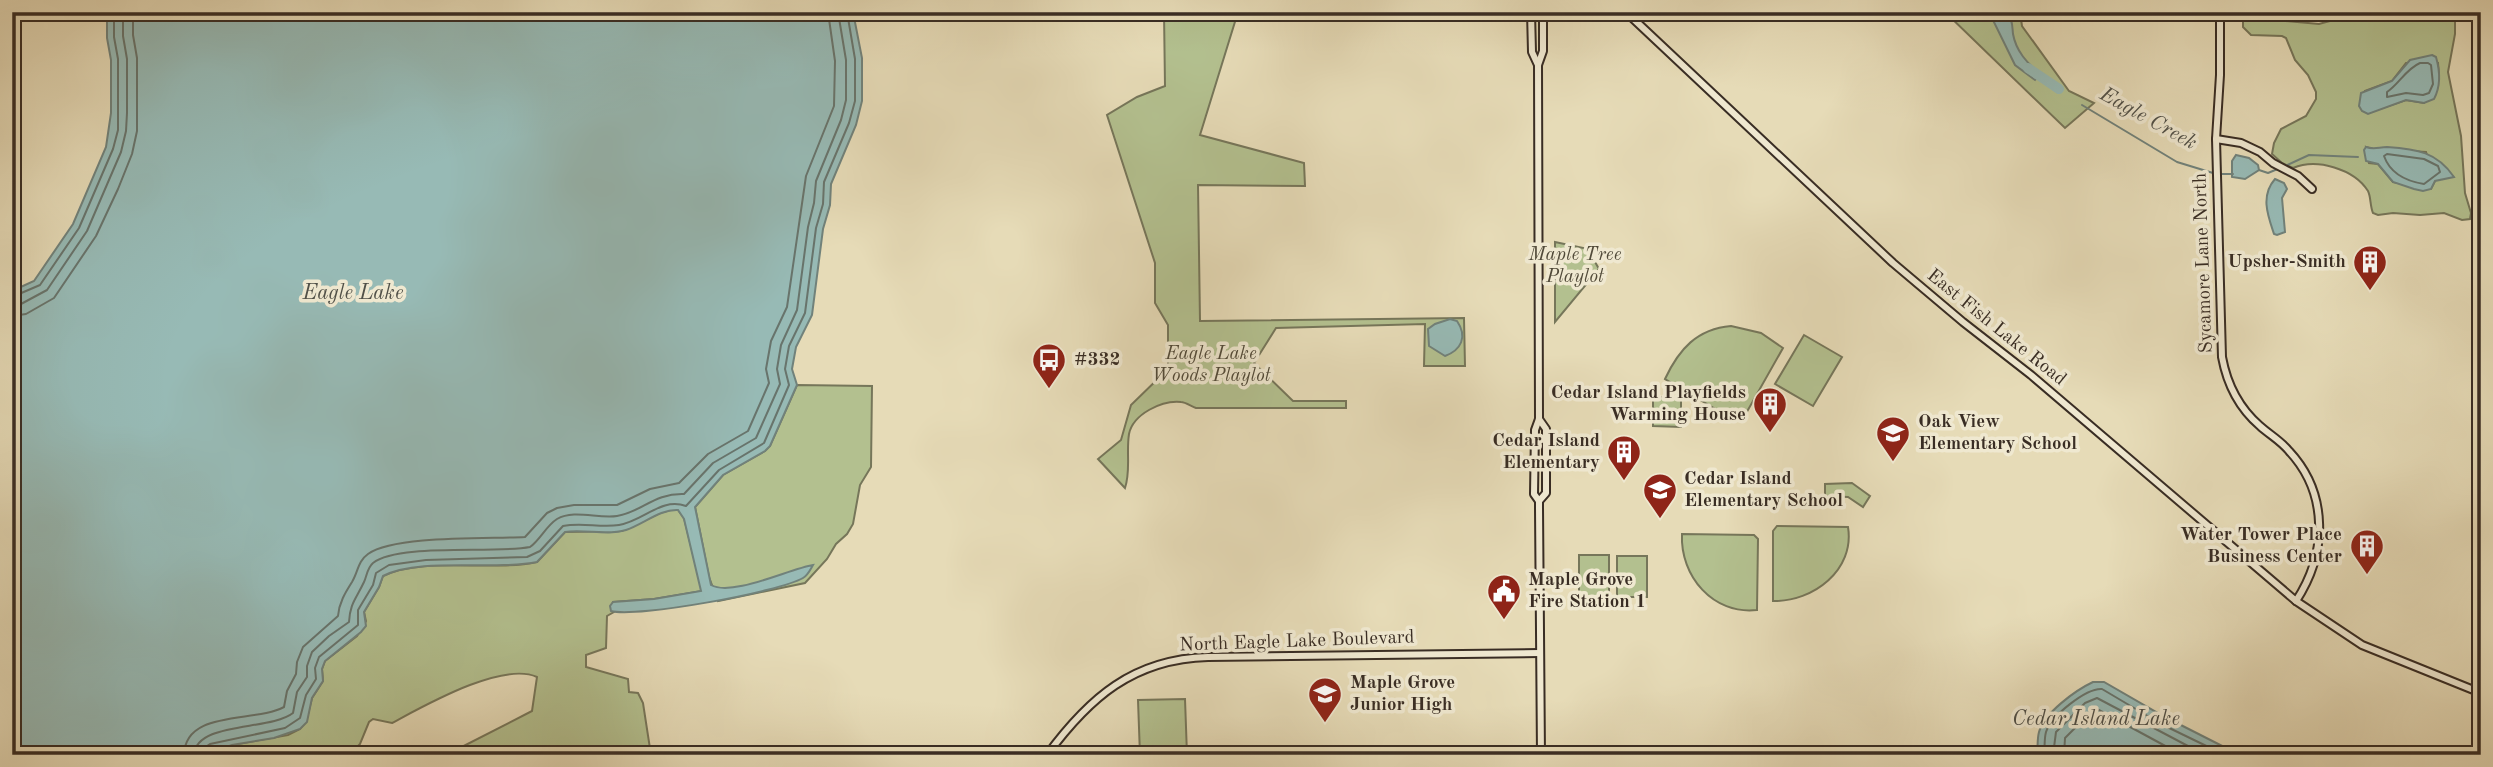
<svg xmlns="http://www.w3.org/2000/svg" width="2493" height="767" font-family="'Old Standard TT',serif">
<rect width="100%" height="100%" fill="#e6dbb7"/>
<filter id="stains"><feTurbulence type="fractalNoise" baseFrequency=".00286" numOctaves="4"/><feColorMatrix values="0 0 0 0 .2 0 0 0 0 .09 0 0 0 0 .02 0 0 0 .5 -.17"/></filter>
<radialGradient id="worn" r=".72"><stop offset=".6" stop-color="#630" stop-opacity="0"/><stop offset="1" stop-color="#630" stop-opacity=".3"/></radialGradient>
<g fill="#b3c08f" stroke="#76765a" stroke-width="2" fill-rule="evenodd">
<path d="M 1164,12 L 1238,12 L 1200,135 L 1304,163 L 1305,186 L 1198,185 L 1200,321 L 1464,318 L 1465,366 L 1424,366 L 1425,324 L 1276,328 L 1254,363 L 1293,401 L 1346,401 L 1346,408 L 1196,408 C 1191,406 1185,402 1181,402 C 1162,400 1133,414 1129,434 C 1126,453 1131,470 1125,488 L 1098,459 L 1121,440 L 1131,405 L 1168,369 L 1168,325 L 1155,303 L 1155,263 L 1107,115 L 1137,97 L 1165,86 Z"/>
<polygon points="1945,12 2020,12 2022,26 2069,91 2094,103 2065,128"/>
<path d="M 2243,12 L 2275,12 L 2286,21 L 2319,24 L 2359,13 L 2380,13 L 2407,19 L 2455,13 L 2455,34 L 2448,72 L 2461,136 L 2465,193 L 2471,213 L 2470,219 L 2462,220 L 2444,213 L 2420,215 L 2393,213 L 2378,215 L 2373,213 C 2370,206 2371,197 2368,191 C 2354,169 2317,158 2293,168 L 2282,163 L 2272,154 L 2274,143 L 2281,129 L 2306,116 L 2316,99 L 2316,92 L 2308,75 L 2295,60 L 2286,38 L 2282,36 L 2251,35 L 2243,27 ZM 2406,63 L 2438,63 L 2439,75 L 2424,103 L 2406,100 L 2368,113 L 2365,91 L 2392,81 ZM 2366,147 L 2373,149 L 2426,152 L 2435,181 L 2431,189 L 2393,182 L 2378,164 L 2369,163 Z"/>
<polygon points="1555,242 1593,250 1595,262 1599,269 1555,322"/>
<path d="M 1731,326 L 1761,333 L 1783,348 L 1744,417 L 1734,420 L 1665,379 C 1679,349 1697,329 1731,326 Z"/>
<polygon points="1804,335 1842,357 1813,406 1775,384"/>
<polygon points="797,385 872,386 871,467 860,485 853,524 847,534 836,544 827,559 805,583 718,601 709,577 695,507 723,475 765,451 770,446"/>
<polygon points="1653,397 1681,397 1681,427 1653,426"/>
<polygon points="1852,483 1870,496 1863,507 1848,497 1825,496 1825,484"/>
<path d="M 674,509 L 678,510 L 684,518 L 702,591 L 654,599 L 613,602 L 611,610 L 614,612 L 607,616 L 606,648 L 586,655 L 586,667 L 628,679 L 629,692 L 638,693 L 643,703 L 651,755 L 446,755 L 532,711 L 537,677 C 502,661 424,706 392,723 L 373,719 L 369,722 L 360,744 L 349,755 L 205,755 L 232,745 L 288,735 L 300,729 L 306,722 L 312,698 L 323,681 L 322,669 L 325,661 L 357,636 L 366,621 L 364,612 L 379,587 L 383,576 C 424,556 491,572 537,562 L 565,532 L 622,531 L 660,513 Z"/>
<path d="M 1777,526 L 1848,527 C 1855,570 1813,602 1773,601 L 1773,531 Z"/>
<path d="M 1682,534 L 1754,535 L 1758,539 L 1757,610 C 1713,615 1680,576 1682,534 Z"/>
<rect x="1579" y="555" width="30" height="42"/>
<rect x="1617" y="556" width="30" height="41"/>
<polygon points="1185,699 1187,755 1140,755 1138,700"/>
</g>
<g fill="#97bab5" stroke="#71827b" stroke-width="2">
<path d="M 107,12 L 853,12 L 862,58 L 862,101 L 856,125 L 831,184 L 830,205 L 823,229 L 812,315 L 796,347 L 792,369 L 797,385 L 770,446 L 765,451 L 723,475 L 695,507 L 711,585 C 732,597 789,569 813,565 C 810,570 808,575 803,578 C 779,592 637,618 611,611 L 610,606 L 613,602 L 654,599 L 701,591 L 684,519 L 678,510 C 660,509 644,524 626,530 C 607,536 585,529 565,532 L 537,562 C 494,571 421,557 383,576 L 379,587 L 364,612 L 366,626 L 361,632 L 325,661 L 322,669 L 323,681 L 312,698 L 307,722 L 300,729 L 274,738 L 232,745 L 205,755 L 12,755 L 12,291 L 34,281 L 73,224 L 106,147 L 111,113 L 111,60 L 107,38 Z"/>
<path d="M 1989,12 L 2006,12 C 2013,21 2012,24 2013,34 C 2016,51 2027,63 2040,74 L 2035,80 L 2015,65 Z"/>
<path d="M 2432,55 L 2436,57 C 2440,71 2441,86 2434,99 L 2424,103 L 2406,100 L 2368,114 L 2362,111 L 2359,106 L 2361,93 L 2392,81 L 2410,60 Z"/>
<path d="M 2366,147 C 2374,150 2379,147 2387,147 C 2417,149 2437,152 2454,177 L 2435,181 L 2431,189 L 2423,191 L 2414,189 L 2393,182 L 2378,164 L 2366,161 L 2364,150 Z"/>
<polygon points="2236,155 2249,158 2258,165 2259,170 2245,179 2232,177 2232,161"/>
<path d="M 2275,179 L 2284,183 L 2287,189 L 2282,198 L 2285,232 L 2277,235 L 2274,234 C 2268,216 2260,196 2275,179 Z"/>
<path d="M 1450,319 L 1457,321 C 1468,337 1461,350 1445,356 L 1429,346 L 1428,329 L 1435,324 Z"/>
<path d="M 2093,682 L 2104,682 L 2165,717 L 2240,755 L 2037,755 C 2038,747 2037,739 2039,732 C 2044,713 2076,690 2093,682 Z"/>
</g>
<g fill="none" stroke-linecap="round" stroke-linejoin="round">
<g stroke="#68746c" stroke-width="2">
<path d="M 2420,63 L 2428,63 L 2431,65 L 2433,84 L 2429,93 L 2423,95 L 2406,93 L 2387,97 L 2387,92 C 2399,84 2406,69 2420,63 Z"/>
<path d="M 2387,154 L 2424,159 L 2438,166 L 2440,172 L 2424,184 C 2405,181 2390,173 2384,156 Z"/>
<polyline points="12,297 40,285 79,228 113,149 118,130 118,59 114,37 114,12"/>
<polyline points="12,306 21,304 47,290 87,231 121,152 126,131 127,113 127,59 123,36 123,12"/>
<polyline points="12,316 26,314 54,298 96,236 118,189 132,154 137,131 137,58 133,35 133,12"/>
<path d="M 184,755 C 185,709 255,723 284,707 L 287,691 L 296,674 L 297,662 L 303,647 L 338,616 C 339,603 345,593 352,582 C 358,572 358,561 368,554 C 395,535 490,539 525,537 L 547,513 L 557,508 L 574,505 L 617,505 L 650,489 L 679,483 L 708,454 L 748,431 L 769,383 L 766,369 L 771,341 L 787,307 L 806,176 L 834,106 L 835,61 L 828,12"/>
<path d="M 194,755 C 196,721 270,731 293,713 L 297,692 L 307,677 L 307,666 L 312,652 L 329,636 L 349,622 C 350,603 356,599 364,582 C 367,576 367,568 373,563 C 399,543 494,554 530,547 C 540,540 546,526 557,519 C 574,509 598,519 617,516 C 642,512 654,493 684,494 L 713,463 L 756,438 L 780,384 L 777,369 L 781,345 L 797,310 L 808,227 L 814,203 L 816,181 L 841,120 L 846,100 L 846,60 L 838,12"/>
<path d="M 203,755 L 204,748 L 210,744 L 285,728 L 300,718 L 306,695 L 316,679 L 315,668 L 319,657 L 358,625 L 358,610 L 373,585 L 376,573 L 389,565 L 426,560 L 527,557 L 540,551 L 563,526 C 582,522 600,528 619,525 C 644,521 661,497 686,506 L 719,470 L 764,443 L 789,385 L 785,369 L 789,346 L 805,313 L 816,228 L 823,204 L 824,182 L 849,123 L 855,101 L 855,59 L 847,12"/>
<path d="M 2044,755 C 2045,748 2044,739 2046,732 C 2051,716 2086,688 2102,689 L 2161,724 L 2225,755"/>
<polyline points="2053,755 2056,732 2085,703 2097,698 2205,755"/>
<polyline points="2064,755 2065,738 2089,714 2097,709 2182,755"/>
</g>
<g stroke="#71827b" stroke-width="2">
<polyline points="2082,105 2177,162 2213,173"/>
<polyline points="2285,166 2309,155 2358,157"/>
<polyline points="2259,170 2268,173 2280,168"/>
<polyline points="2218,174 2233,174"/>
</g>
<polyline stroke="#97bab5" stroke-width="10" points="2028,68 2059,89"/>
<g stroke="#392d24" stroke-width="10">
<g id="secondary">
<polyline points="1531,12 1532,52 1538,65"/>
<polyline points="1626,12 1893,263 1963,322 2031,375 2296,601 2362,645 2481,693"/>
<path d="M 2220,12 L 2220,75 L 2216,139 L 2222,357 C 2227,384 2239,408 2260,426 C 2270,435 2281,441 2289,451 C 2329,494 2327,554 2296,601"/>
<polyline points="2216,139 2241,143 2260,152 2273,163 2298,176 2312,189"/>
<polyline points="1539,501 1546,493 1546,429 1539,419"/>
<path d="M 1047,755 C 1089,698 1133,659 1208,657 L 1540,653"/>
<polyline points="1541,755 1539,508 1539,501 1534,494 1535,430 1539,419 1538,65 1543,51 1543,12"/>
</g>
</g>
<use href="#secondary" stroke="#efe8d0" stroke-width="6"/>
</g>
<defs>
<g id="building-pin" transform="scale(1.75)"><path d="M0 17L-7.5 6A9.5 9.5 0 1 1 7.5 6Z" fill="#8f2418" stroke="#efe8d0"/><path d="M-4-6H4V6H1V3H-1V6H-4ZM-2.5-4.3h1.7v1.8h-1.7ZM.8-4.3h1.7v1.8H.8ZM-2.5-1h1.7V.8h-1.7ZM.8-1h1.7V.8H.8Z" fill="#fff"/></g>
<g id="bus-pin" transform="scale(1.75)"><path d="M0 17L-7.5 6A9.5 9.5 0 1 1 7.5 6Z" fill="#8f2418" stroke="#efe8d0"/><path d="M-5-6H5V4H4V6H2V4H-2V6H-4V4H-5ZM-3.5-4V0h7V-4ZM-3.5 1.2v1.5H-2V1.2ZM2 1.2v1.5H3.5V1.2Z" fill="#fff"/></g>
<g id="school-pin" transform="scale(1.75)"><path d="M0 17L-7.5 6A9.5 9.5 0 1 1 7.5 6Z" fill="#8f2418" stroke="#efe8d0"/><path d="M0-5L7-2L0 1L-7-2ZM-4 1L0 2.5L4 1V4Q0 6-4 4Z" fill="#fff"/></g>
<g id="civic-pin" transform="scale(1.75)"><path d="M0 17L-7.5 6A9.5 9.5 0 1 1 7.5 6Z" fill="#8f2418" stroke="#efe8d0"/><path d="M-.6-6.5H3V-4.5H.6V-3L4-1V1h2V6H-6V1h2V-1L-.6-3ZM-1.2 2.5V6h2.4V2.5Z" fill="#fff"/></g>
</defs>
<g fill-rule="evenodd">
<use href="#building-pin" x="2370" y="262"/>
<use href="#bus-pin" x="1049" y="360"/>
<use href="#building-pin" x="1770" y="404"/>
<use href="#school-pin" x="1893" y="433"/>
<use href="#building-pin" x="1624" y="452"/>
<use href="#school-pin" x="1660" y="490"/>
<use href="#building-pin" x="2367" y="546"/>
<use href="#civic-pin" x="1504" y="591"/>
<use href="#school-pin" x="1325" y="694"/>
</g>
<g text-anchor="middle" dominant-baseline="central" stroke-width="7" stroke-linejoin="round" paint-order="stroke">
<g font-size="19" font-style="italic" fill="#514a39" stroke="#efe8d0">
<text x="1575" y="255">Maple Tree<tspan x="1575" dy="22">Playlot</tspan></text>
<text x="1211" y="354">Eagle Lake<tspan x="1211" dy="22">Woods Playlot</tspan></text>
</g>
<g font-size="19" font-weight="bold" fill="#392d24" stroke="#efe8d0" text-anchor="start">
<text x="2346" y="262" text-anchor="end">Upsher-Smith</text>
<text x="1074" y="360">#332</text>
<text x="1746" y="393" text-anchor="end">Cedar Island Playfields<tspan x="1746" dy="22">Warming House</tspan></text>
<text x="1918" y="422">Oak View<tspan x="1918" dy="22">Elementary School</tspan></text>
<text x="1600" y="441" text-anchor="end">Cedar Island<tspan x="1600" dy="22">Elementary</tspan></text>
<text x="1684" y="479">Cedar Island<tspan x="1684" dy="22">Elementary School</tspan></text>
<text x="2342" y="535" text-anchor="end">Water Tower Place<tspan x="2342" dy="22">Business Center</tspan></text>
<text x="1528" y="580">Maple Grove<tspan x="1528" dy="22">Fire Station 1</tspan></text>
<text x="1350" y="683">Maple Grove<tspan x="1350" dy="22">Junior High</tspan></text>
</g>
<g font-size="19" fill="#392d24" stroke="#efe8d0">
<text transform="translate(2204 263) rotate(-92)">Sycamore Lane North</text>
<text transform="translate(1996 328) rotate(39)">East Fish Lake Road</text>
<text transform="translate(1297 642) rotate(-2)">North Eagle Lake Boulevard</text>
</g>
<g font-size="21" font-style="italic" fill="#505048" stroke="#efe8d0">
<text transform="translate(2148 119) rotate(29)">Eagle Creek</text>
<text x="353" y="293">Eagle Lake</text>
<text x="2096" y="719">Cedar Island Lake</text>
</g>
</g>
<rect width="2493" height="767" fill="none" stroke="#e6dbb7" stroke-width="42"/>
<rect x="14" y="14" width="2465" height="739" fill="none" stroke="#392d24" stroke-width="3.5"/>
<rect x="21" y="21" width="2451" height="725" fill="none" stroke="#392d24" stroke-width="2"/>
<rect width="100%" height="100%" filter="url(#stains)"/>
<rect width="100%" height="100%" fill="url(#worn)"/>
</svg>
